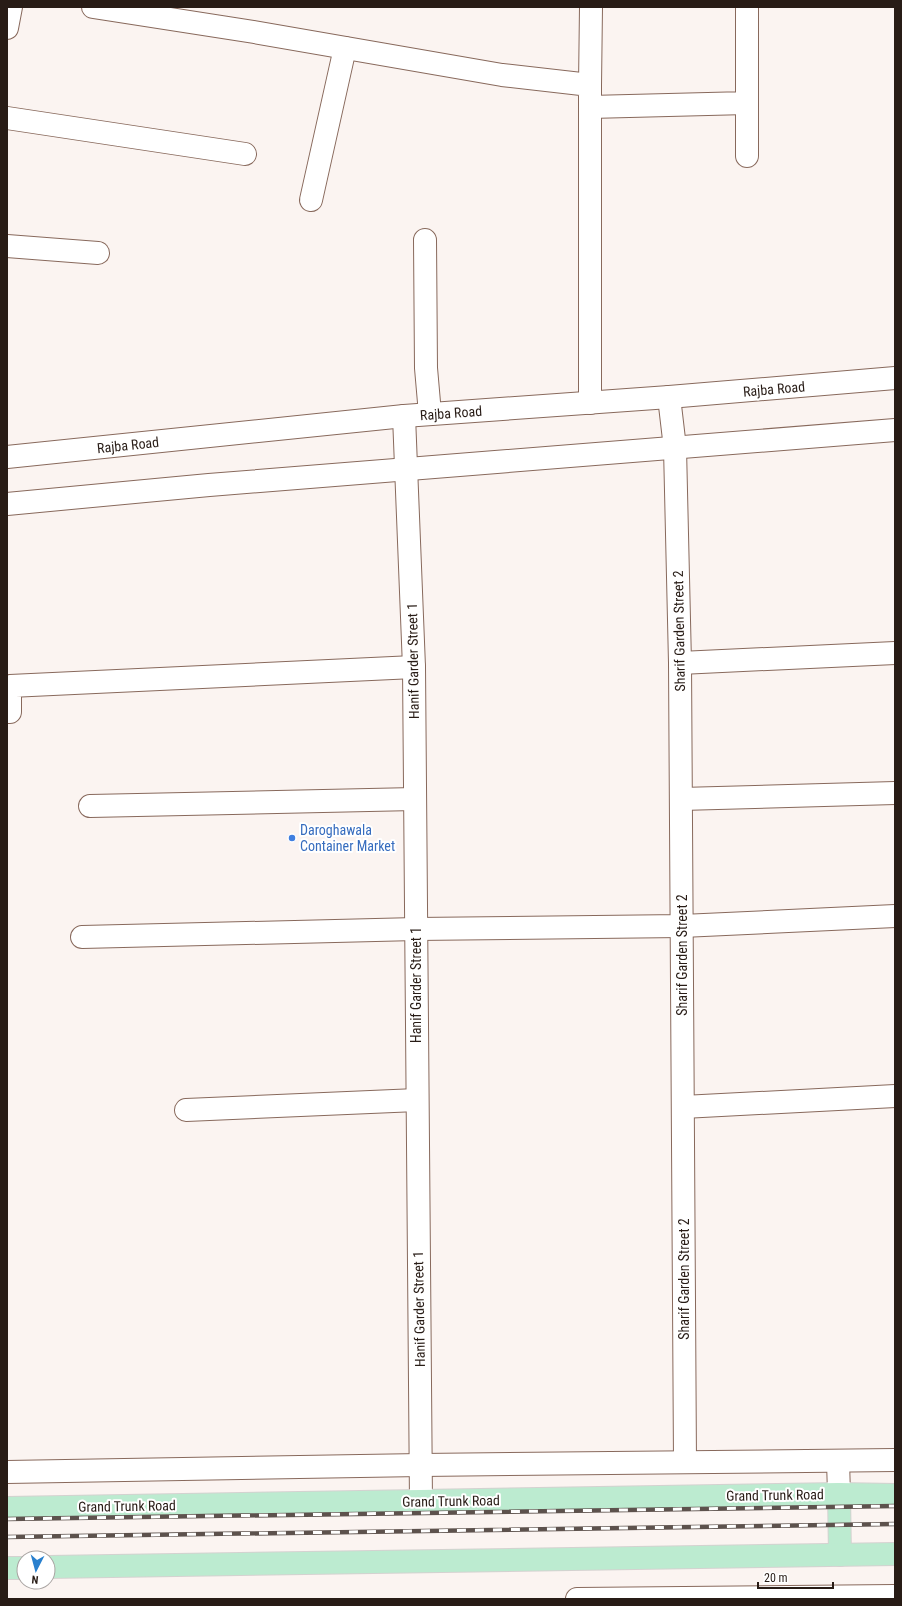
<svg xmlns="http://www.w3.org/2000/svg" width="902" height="1606" font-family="'Roboto Condensed',sans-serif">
<rect width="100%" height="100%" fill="#fbf4f1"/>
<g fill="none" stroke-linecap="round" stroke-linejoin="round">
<g stroke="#88695c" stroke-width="24">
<g id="minor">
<polyline points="93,7 254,32 502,75 590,85 590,403"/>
<polyline points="7,28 11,7"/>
<polyline points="590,85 591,7"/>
<polyline points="747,103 747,156"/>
<polyline points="590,107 747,103 747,7"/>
<polyline points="7,118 245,154"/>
<polyline points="311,200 345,48"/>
<polyline points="425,240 426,368 430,414"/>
<polyline points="7,246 98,253"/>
<polyline points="675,448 680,663 685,1462"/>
<polyline points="680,663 895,653"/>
<polyline points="7,712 10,712 10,686 414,667"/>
<polyline points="681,799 895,793"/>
<polyline points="90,806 415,799"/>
<polyline points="82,937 416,929 682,926 895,916"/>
<polyline points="683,1107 895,1096"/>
<polyline points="186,1110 417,1100"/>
</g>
</g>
<g stroke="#88695c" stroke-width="24">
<g id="tertiary">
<polyline points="669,397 675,448"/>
<polyline points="404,416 414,667 421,1502"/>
<polyline points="7,457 404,416 669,397 895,378"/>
<polyline points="7,504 209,485 895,430"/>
<polyline points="838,1461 839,1494"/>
<polyline points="7,1472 421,1465 895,1460"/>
<polyline points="577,1599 895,1596"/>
</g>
</g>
<g stroke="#d4d2d0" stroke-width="24">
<g id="primary">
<polyline points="839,1494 840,1555"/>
<polyline points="7,1508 839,1494 895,1495"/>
<polyline points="48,1567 895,1554"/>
<polyline points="7,1568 24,1568"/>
</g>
</g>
<use href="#minor" stroke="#fff" stroke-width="22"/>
<use href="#tertiary" stroke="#fff" stroke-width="22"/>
<use href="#primary" stroke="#bcebd0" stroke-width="22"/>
<g stroke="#5d524d" stroke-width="4.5">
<g id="rail">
<polyline points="7,1519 895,1506"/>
<polyline points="7,1537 895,1524"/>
</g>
</g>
<use href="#rail" stroke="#fff" stroke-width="3" stroke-dasharray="9" stroke-linecap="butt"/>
</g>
<circle fill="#3f7fe0" stroke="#fff" stroke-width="1.5" cx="292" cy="838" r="4"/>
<g text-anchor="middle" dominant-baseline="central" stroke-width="4" stroke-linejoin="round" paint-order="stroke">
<g font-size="14" fill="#281c16" stroke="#fff">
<text transform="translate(774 389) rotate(-5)">Rajba Road</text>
<text transform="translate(451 413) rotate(-4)">Rajba Road</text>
<text transform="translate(128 445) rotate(-6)">Rajba Road</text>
<text transform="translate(679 631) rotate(-91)">Sharif Garden Street 2</text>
<text transform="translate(413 661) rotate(-91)">Hanif Garder Street 1</text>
<text transform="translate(682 955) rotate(-90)">Sharif Garden Street 2</text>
<text transform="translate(416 985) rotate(-90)">Hanif Garder Street 1</text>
<text transform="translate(684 1279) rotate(-90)">Sharif Garden Street 2</text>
<text transform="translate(419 1309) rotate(-91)">Hanif Garder Street 1</text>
<text transform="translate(775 1495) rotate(-1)">Grand Trunk Road</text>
<text transform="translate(451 1501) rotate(-1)">Grand Trunk Road</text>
<text transform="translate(127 1506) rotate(-1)">Grand Trunk Road</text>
</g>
<g font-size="14" fill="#366cbe" stroke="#fff" text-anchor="start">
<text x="300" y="830">Daroghawala<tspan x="300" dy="16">Container Market</tspan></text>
</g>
</g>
<rect width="902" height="1606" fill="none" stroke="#281c16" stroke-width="16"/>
<g transform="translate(36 1570) rotate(186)"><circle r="19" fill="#ffffff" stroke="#a9a4a2"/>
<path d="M0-3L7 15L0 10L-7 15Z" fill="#2980ce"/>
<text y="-6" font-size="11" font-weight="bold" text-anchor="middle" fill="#281c16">N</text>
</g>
<path d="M758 1582v6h75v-6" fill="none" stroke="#281c16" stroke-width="2"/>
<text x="764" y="1582" font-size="12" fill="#281c16" stroke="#ffffff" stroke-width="3" paint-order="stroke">20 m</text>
</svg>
